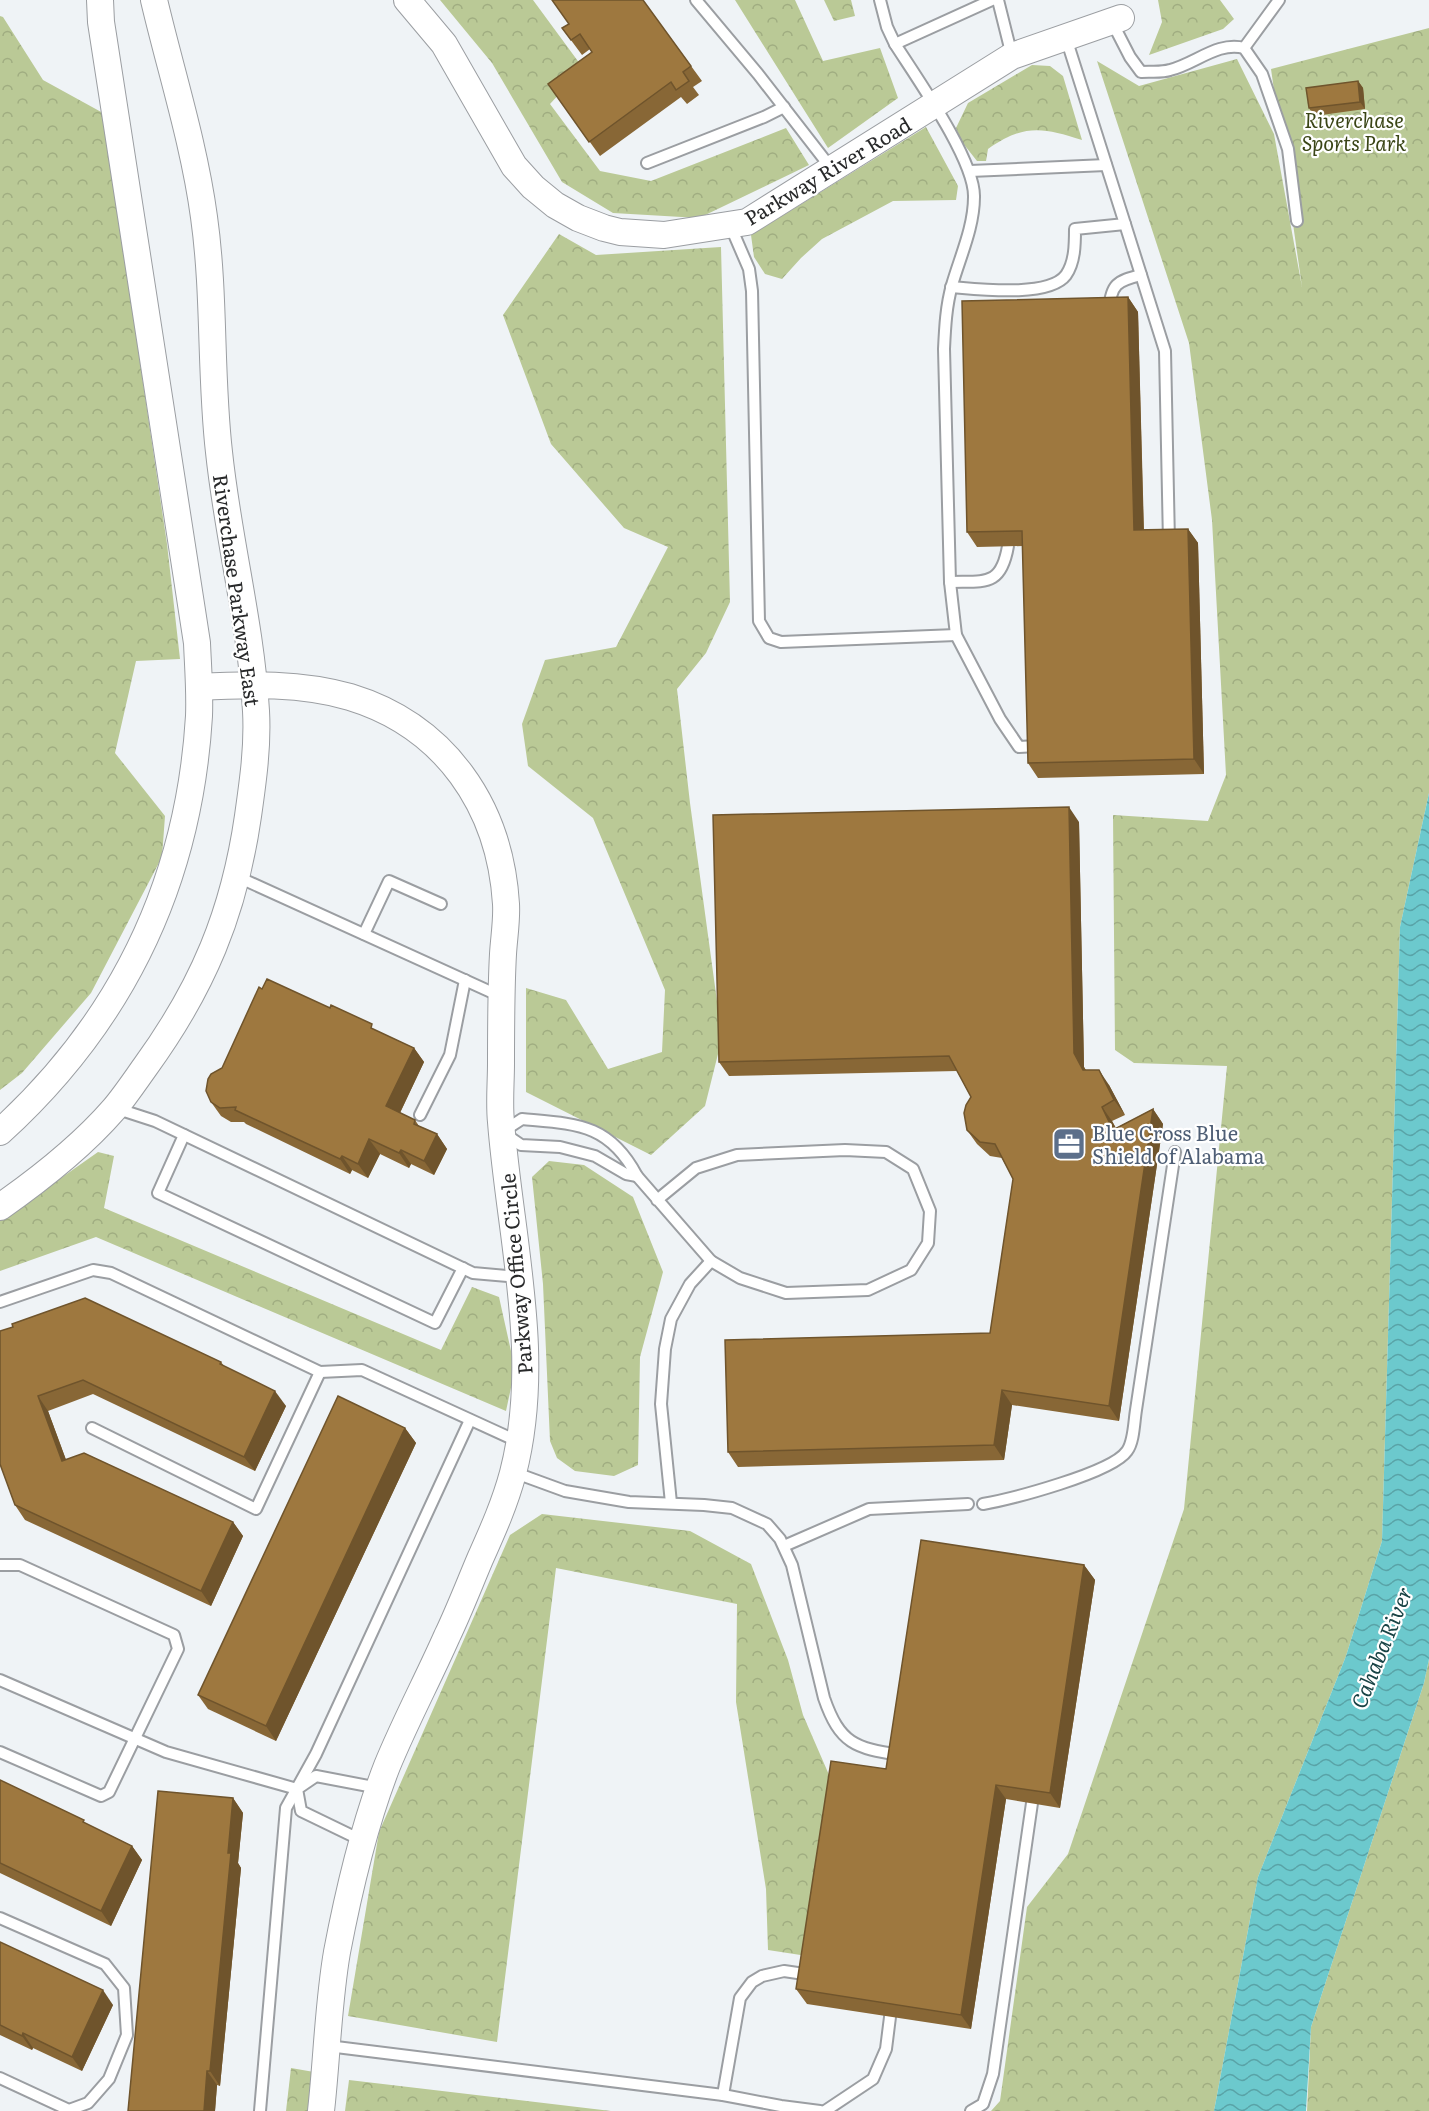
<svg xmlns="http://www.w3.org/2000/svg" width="1429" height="2111" font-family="Literata,serif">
<defs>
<pattern id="forest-crowns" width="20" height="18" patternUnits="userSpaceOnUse" patternTransform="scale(1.5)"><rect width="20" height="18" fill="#bac996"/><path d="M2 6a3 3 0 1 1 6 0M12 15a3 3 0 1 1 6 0" fill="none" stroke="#a0ad81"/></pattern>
<pattern id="water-waves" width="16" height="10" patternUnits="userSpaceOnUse" patternTransform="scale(1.5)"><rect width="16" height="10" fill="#6cc9cd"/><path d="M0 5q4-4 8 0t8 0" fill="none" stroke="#59a3a7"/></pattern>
</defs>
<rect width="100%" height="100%" fill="#eff3f6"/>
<g fill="url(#forest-crowns)">
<polygon points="440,0 533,0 583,68 550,104 600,171 651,181 786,128 809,165 699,218 613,213 562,182 492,63"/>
<polygon points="735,0 795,0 823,61 880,48 898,98 828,148"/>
<polygon points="824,0 851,0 855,16 834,21"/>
<polygon points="1158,0 1220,0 1234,19 1223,29 1149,55 1162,22"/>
<polygon points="0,16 3,17 43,80 103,113 167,544 180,659 136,661 115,753 165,816 162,857 91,993 22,1073 0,1090"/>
<polygon points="1429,28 1429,793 1400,927 1382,1541 1346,1656 1258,1877 1214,2111 991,2111 1000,2101 1027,1907 1068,1854 1184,1509 1227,1066 1134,1063 1115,1050 1113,815 1208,821 1226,775 1212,520 1189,343 1097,61 1139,86 1237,59 1274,134 1302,287 1271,69"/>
<path d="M 1032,65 L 1050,66 L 1063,76 L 1082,140 C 1042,127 1024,124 988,149 L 986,161 L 977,161 L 962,142 L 956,128 L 968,103 Z"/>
<polygon points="926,127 958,186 956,200 893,201 822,239 801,258 782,279 765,274 754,257 751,235"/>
<polygon points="559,234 596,255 721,247 730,602 706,653 677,689 690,803 722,1038 705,1106 651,1155 526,1092 526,988 566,1000 608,1069 662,1052 665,990 593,818 528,766 522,724 545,660 616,647 668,547 624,528 551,444 503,315"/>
<polygon points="98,1152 114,1156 104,1208 441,1350 472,1287 499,1297 515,1369 506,1411 96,1237 0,1271 0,1221"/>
<polygon points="549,1161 584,1165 633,1197 663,1272 640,1357 638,1465 614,1476 575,1471 557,1458 550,1441 543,1284 532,1177"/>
<polygon points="542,1514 690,1531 751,1564 788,1660 803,1715 833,1784 807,1956 768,1950 766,1889 736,1702 737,1604 556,1568 497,2042 348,2016 379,1832 510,1535"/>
<polygon points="1429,1659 1429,2111 1307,2111 1311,2027 1424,1683"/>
<polygon points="291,2068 314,2072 310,2111 286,2111"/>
<polygon points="349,2080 611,2111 345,2111"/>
</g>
<polygon fill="url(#water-waves)" points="1429,793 1429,1659 1424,1683 1311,2027 1306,2111 1214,2111 1258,1877 1346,1656 1382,1541 1400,927"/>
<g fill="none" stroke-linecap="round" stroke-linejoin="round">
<g stroke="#9b9ea2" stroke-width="14">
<g id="service">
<polyline points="696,0 758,74 831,168"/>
<polyline points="880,0 887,27 895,44"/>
<path d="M 992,0 L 895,44 C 916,77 975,160 974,197 C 974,227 960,257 952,285 C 946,306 945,328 944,349 L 950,582 L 956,635 L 1000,719 L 1019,747 L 1037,746"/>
<polyline points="998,0 1012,56"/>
<path d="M 1112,22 L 1130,57 L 1141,72 C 1150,71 1161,73 1170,70 C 1195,64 1218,41 1244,48 L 1262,74 L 1288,149 L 1297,221"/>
<polyline points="1244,48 1279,0"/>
<polyline points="647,163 764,117 784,107"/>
<polyline points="970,171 1106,165"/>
<polyline points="1125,224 1165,351 1169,542"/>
<polyline points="730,225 749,269 752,291 759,621 769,638 781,642 956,635"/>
<path d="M 951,287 C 977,289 1049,298 1066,275 C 1075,262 1075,244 1075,229 L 1125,224 L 1066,38"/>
<path d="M 1109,310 C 1111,284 1117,281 1141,275"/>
<path d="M 950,582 C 985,581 1001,587 1008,546"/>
<polyline points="238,877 502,997"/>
<polyline points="364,934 389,881 441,904"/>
<polyline points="115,1108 155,1121 473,1273 518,1277"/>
<polyline points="420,1115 450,1055 465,980"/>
<path d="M 522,1119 C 576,1124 609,1123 637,1176 L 626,1174 L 595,1156 L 560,1147 L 521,1145 L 502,1132 Z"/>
<polyline points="184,1135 158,1193 435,1323 463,1268"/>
<polyline points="637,1176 711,1261 740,1278 786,1293 868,1290 911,1270 928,1243 930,1211 913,1169 886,1152 845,1150 737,1155 696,1168 657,1200"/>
<polyline points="0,1302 93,1270 111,1273 320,1372 362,1370 519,1442"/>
<polyline points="92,1428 256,1509 320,1372"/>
<path d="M 513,1472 L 565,1491 L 629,1502 L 704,1505 L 732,1508 L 767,1524 L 780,1539 L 792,1565 L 824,1698 C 840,1744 855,1748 900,1755"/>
<polyline points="671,1503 661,1404 665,1349 671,1319 690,1284 711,1261"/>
<path d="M 983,1504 C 1011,1499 1112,1473 1127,1451 C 1134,1442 1134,1422 1136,1410 L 1175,1152"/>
<polyline points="784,1546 869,1509 968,1504"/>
<polyline points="0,1565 20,1565 174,1635 178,1649 109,1792 101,1796 0,1752"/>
<polyline points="0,1680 166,1752 297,1789"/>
<polyline points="363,1841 301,1811 297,1789 316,1776 379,1788"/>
<polyline points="0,1918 105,1964 124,1988 127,2035 109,2079 88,2103 69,2110 0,2078"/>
<polyline points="328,2046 723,2095 781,2106 820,2111"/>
<polyline points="723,2095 740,1998 752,1982 762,1976 784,1971 811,1975"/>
<polyline points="260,2111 286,1808 316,1754 470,1420"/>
<polyline points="825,2111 873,2079 886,2049 890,2017"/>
<polyline points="971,2111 983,2104 993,2074 1032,1803"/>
</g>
</g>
<g stroke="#9b9ea2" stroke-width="28">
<g id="tertiary">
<polyline points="407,0 444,44 514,166 533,187 555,205 578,218 604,228 620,232 664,235 747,222 1012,56 1121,18"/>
<path d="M 199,687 C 248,684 302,683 350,697 C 445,726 500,806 506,904 C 507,920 504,937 503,954 C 501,990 501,1027 501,1063 C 501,1083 499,1103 501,1122 C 510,1238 543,1357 513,1473 C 505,1503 493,1530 480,1559 C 469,1585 459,1611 447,1636 C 428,1679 405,1722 387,1766 C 364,1825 349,1889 337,1952 C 328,2004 327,2058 321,2111"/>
<path d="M 0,1132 C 123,1020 189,882 199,716 C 200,691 198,667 197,643 L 101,22 L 100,0"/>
<path d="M 0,1207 C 40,1179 82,1146 114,1109 C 125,1096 135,1081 145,1067 C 203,987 234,913 248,816 C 253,781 258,746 256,711 C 251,624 228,539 219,452 C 210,374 215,295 204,217 C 194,143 171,72 154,0"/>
</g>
</g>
<use href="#service" stroke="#fff" stroke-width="10"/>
<use href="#tertiary" stroke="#fff" stroke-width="26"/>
</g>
<g fill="#886736">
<polygon points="643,0 702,81 693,87 699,95 687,104 681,97 600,156 548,84 592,52 590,49 582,55 562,28 569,24"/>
<polygon points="1358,81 1363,88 1365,109 1314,116 1309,108"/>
<polygon points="1128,297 1138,312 1144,530 1188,529 1198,543 1204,774 1038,778 1028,763 1023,546 977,547 967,532"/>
<polygon points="1079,822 1084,1067 1086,1070 1109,1085 1125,1115 1112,1121 1116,1128 1153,1109 1163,1124 1119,1421 1012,1405 1004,1460 738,1467 728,1452 990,1333 1013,1179 1002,1158 990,1156 977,1144 967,1130 971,1097 957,1071 729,1076 719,1062"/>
<polygon points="377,1031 414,1048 424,1062 400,1113 415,1120 419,1126 437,1134 447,1149 434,1175 411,1164 409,1168 380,1154 368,1178 352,1170 350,1174 246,1124 244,1122 231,1122 221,1116 211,1102 222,1068"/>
<polygon points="0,1331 221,1362 224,1366 286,1406 255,1471 93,1394 48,1411 66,1460 233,1522 243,1536 211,1606 25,1520 15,1505"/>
<polygon points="405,1428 416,1443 276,1741 208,1709 198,1695"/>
<polygon points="1084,1565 1095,1580 1060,1808 1006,1799 971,2029 807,2004 796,1989 886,1769"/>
<polygon points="0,1780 87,1824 132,1846 142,1860 111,1926 0,1873"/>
<polygon points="233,1798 243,1813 238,1863 241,1868 220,2086 217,2085 215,2111 128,2111"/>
<polygon points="0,1942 113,2005 82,2071 33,2048 32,2050 0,2035"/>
</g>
<g fill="#6f542c">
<polygon points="1358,81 1363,88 1365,109 1360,102"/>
<polygon points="1128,297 1138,312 1144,544 1134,530"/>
<polygon points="1188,529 1198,543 1204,774 1194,759"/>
<polygon points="1069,807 1079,822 1084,1067 1093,1085 1083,1070 1074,1053"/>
<polygon points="414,1048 424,1062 396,1121 386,1106"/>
<polygon points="1099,1070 1109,1085 1125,1115 1114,1100"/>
<polygon points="1102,1107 1112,1121 1124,1144 1113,1130"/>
<polygon points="1153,1109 1163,1124 1119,1421 1109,1406"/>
<polygon points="437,1134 447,1149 434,1175 424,1161"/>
<polygon points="369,1139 380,1154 368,1178 358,1164"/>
<polygon points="401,1150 411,1164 409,1168 399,1153"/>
<polygon points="342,1156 352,1170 350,1174 340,1159"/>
<polygon points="1002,1390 1012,1405 1004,1460 994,1445"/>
<polygon points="275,1391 286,1406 255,1471 244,1457"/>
<polygon points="38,1396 48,1411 72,1476 62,1461"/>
<polygon points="405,1428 416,1443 276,1741 266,1726"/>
<polygon points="233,1522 243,1536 211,1606 201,1591"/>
<polygon points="1084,1565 1095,1580 1060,1808 1050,1793"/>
<polygon points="996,1785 1006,1799 971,2029 961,2015"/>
<polygon points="233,1798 243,1813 238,1863 241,1868 220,2086 210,2071"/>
<polygon points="132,1846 142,1860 111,1926 101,1911"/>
<polygon points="103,1990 113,2005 82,2071 72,2057"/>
<polygon points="23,2033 33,2048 32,2050 22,2036"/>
<polygon points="207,2071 217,2085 215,2111 204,2111"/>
</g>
<g fill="#9e783f" stroke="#6f542c" stroke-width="1.5">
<polygon points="552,0 643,0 691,66 683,72 689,81 676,90 671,82 589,142 548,84 592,52 580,34 571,40 562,28 569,24"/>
<polygon points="1358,81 1360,102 1309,108 1306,88"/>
<polygon points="1128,297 1134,530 1188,529 1194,759 1028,763 1022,531 967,532 962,301"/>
<polygon points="1069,807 1074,1053 1083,1070 1099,1070 1114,1100 1102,1107 1113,1130 1153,1109 1109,1406 1002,1390 994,1445 728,1452 725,1340 990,1333 1013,1179 995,1144 980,1142 967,1130 964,1113 966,1105 971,1097 949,1056 719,1062 713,815"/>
<polygon points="267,979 330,1008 331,1005 372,1024 371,1028 414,1048 386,1106 415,1120 414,1124 437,1134 424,1161 401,1150 399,1153 369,1139 358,1164 342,1156 340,1159 235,1110 236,1107 220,1108 211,1102 206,1091 208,1079 211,1074 222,1068 259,987 262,989"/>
<polygon points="85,1298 221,1362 220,1364 275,1391 244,1457 83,1380 38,1396 62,1461 84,1453 233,1522 201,1591 15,1505 0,1464 0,1331 13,1327 12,1324"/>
<polygon points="338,1396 405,1428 266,1726 198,1695"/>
<polygon points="921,1540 1084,1565 1050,1793 996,1785 961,2015 796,1989 831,1761 886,1769"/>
<polygon points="0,1780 84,1820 83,1822 132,1846 101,1911 0,1863"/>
<polygon points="158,1791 233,1798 228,1853 231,1853 210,2071 207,2071 204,2111 128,2111"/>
<polygon points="0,1942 103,1990 72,2057 23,2033 22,2036 0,2025"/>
</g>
<defs>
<g id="office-square" transform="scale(1.725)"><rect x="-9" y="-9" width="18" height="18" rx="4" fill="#5c6f8a" stroke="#fff"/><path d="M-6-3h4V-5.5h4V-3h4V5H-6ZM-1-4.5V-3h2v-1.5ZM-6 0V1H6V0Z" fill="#fff"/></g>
</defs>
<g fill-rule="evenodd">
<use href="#office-square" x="1069" y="1144"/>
</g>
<g text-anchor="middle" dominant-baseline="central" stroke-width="4.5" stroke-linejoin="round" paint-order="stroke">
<g font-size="20" font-style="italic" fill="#3a4516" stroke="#fff">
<text x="1354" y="119">Riverchase<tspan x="1354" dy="23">Sports Park</tspan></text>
</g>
<g font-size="20" fill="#28292a" stroke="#fff">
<text transform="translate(827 170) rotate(-31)">Parkway River Road</text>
<text transform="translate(238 590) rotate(82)">Riverchase Parkway East</text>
<text transform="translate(515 1274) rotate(-95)">Parkway Office Circle</text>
</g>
<g font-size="20" fill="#4e5e75" stroke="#fff" text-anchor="start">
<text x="1092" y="1132">Blue Cross Blue<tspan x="1092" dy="23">Shield of Alabama</tspan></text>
</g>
<g font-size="21" font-style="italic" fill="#184345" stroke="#fff">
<text transform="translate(1380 1647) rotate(-68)">Cahaba River</text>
</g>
</g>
</svg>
